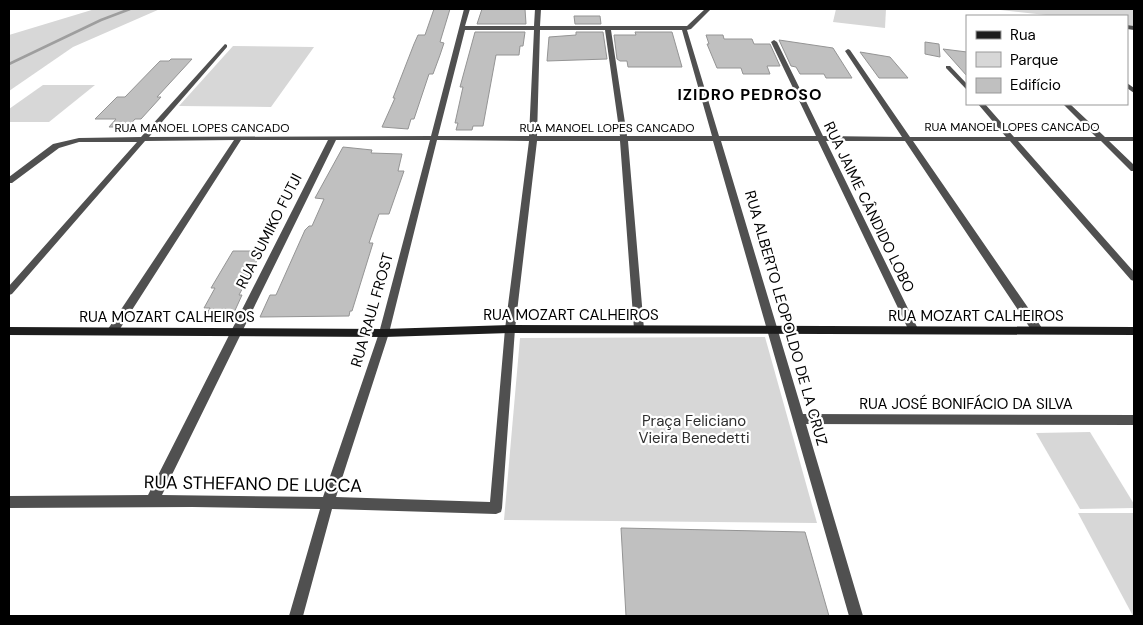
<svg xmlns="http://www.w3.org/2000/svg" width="1143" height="625" font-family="'DM Sans',sans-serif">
<rect width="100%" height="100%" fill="#fff"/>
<g fill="#d7d7d7">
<polygon points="95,9 160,9 73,47 9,91 9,35"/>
<polygon points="836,9 886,9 885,28 833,22"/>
<polygon points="992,9 1134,9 1134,26 1127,25 1127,16 1055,16"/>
<polygon points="233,46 314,47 271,107 179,106"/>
<polygon points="43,85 95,85 49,122 9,122 9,109"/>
<polygon points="765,337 817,523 504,520 520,338"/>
<polygon points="1090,432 1134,504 1134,508 1080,509 1036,433"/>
<polygon points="1078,513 1134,513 1134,616 1133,616"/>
</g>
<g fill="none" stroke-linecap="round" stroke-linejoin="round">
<polyline stroke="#9e9e9e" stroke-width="2.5" points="9,64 101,20 130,9"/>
</g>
<g fill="#c0c0c0" stroke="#949494">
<polygon points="434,9 450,9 440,42 444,43 440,55 433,74 429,74 414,119 411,119 408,129 382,127 395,98 393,98 414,44 418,35 425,35"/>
<polygon points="482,9 525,9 526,24 477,24"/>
<polygon points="574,16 600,16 601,24 575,24"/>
<polygon points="475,32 525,32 523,46 520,46 519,55 496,55 483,126 473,126 472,130 456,130 458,123 455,123 463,87 460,87"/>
<polygon points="576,32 603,32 607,59 547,61 549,37 576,35"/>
<polygon points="635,32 672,32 682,67 628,67 627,61 620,61 617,59 614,35 636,35"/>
<polygon points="706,35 723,35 724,39 752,39 754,44 770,44 780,66 767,66 770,74 743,74 741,68 717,68 707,44 709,44"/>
<polygon points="779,40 833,48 852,78 826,78 824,74 800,74 796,67 791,66"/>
<polygon points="925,42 939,44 940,57 925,54"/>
<polygon points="943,49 967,52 967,76"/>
<polygon points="860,52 890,57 908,78 879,78"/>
<polygon points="171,59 192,59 157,97 161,97 141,119 135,119 128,127 109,127 116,119 95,119 117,97 125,97 160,61 169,61"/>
<polygon points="343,147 372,150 371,153 402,154 398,171 404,171 389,214 379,214 369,243 373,243 352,311 350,311 349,316 260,317 270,295 276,295 305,230 309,226 312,226 324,199 315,198"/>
<polygon points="233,251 262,251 239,295 242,295 232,317 204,319 210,308 204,308 215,288 211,288"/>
<polygon points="621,528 805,532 829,616 626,616"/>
</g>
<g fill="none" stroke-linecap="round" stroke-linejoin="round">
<g fill="#505050" fill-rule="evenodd">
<path d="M 464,9 L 470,9 L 465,26 L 534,26 L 535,9 L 541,9 L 540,26 L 687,26 L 705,9 L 711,9 L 691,29 L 687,30 L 719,136 L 816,136 L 771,42 L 774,40 L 777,42 L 823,136 L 902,137 L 845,51 L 848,49 L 850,50 L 910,137 L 1006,137 L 978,104 L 985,104 L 1014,137 L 1096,137 L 1063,104 L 1070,104 L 1105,137 L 1134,137 L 1134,141 L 1109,141 L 1134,165 L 1134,171 L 1131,171 L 1101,141 L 1018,141 L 1134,272 L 1134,281 L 1131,280 L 1010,141 L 913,141 L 1042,328 L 1043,331 L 1042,334 L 1034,334 L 905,141 L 826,141 L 919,331 L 918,334 L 910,334 L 909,331 L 818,141 L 721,141 L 803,414 L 1134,415 L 1134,425 L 806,424 L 863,616 L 849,616 L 713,141 L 628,141 L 644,329 L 643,332 L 635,332 L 634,329 L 620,141 L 537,141 L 515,329 L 502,508 L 501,512 L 496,514 L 332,509 L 303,616 L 289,616 L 320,509 L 192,507 L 9,508 L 9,496 L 148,495 L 328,140 L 241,140 L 116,335 L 108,335 L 107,332 L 108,329 L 234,140 L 145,141 L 12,294 L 9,295 L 9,286 L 137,142 L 79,142 L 59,148 L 12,183 L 9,183 L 9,177 L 53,144 L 79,138 L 141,137 L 225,44 L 227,45 L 227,47 L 149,137 L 431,136 ZM 465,30 L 534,30 L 529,136 L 438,136 ZM 540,30 L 605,30 L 620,136 L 537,136 ZM 611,30 L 682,30 L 712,136 L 627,136 ZM 336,140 L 430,140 L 379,333 L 323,497 L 162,495 ZM 437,140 L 529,141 L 505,329 L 490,502 L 336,497 L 389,333 Z"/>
<polygon points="1127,25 1134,26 1134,30 1127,29"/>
<polygon points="946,66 950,66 967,84 967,90 946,68"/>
<polygon points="1127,83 1134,88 1134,93 1127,88"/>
</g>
<polygon fill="#1d1d1d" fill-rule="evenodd" points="510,325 1134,327 1134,335 510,333 384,337 9,335 9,327 384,329"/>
</g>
<g text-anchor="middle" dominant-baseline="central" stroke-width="4.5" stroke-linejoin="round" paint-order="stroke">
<g font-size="12" fill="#000" stroke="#fff">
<text x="1012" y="127">RUA MANOEL LOPES CANCADO</text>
<text x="202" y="128">RUA MANOEL LOPES CANCADO</text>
<text x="607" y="128">RUA MANOEL LOPES CANCADO</text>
</g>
<g font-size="15" fill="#000" stroke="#fff">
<text transform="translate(869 207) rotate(64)">RUA JAIME CÂNDIDO LOBO</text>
<text transform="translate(269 231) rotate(-63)">RUA SUMIKO FUTJI</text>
<text transform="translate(372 310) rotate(-74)">RUA RAUL FROST</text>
<text x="571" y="315">RUA MOZART CALHEIROS</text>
<text x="976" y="316">RUA MOZART CALHEIROS</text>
<text x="167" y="317">RUA MOZART CALHEIROS</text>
<text transform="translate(786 318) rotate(74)">RUA ALBERTO LEOPOLDO DE LA CRUZ</text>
<text x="966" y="404">RUA JOSÉ BONIFÁCIO DA SILVA</text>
</g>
<g font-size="15" fill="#2e2e2e" stroke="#fff">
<text x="694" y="421">Praça Feliciano<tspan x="694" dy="17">Vieira Benedetti</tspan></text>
</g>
<g font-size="16" font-weight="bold" letter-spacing="1" fill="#000" stroke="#fff">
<text x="750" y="94">IZIDRO PEDROSO</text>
</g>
<g font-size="18" fill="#000" stroke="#fff">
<text transform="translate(253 484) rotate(1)">RUA STHEFANO DE LUCCA</text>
</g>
</g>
<rect width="1143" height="625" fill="none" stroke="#000000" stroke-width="20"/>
<rect x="966" y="15" width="162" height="90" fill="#ffffff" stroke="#999999"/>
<rect x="976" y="31" width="25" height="8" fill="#1d1d1d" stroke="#999999"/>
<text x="1010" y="40" font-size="15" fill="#000000">Rua</text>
<rect x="976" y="52" width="25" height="15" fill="#d7d7d7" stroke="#999999"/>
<text x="1010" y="65" font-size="15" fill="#000000">Parque</text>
<rect x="976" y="78" width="25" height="15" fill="#c0c0c0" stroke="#999999"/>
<text x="1010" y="90" font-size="15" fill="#000000">Edifício</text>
</svg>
